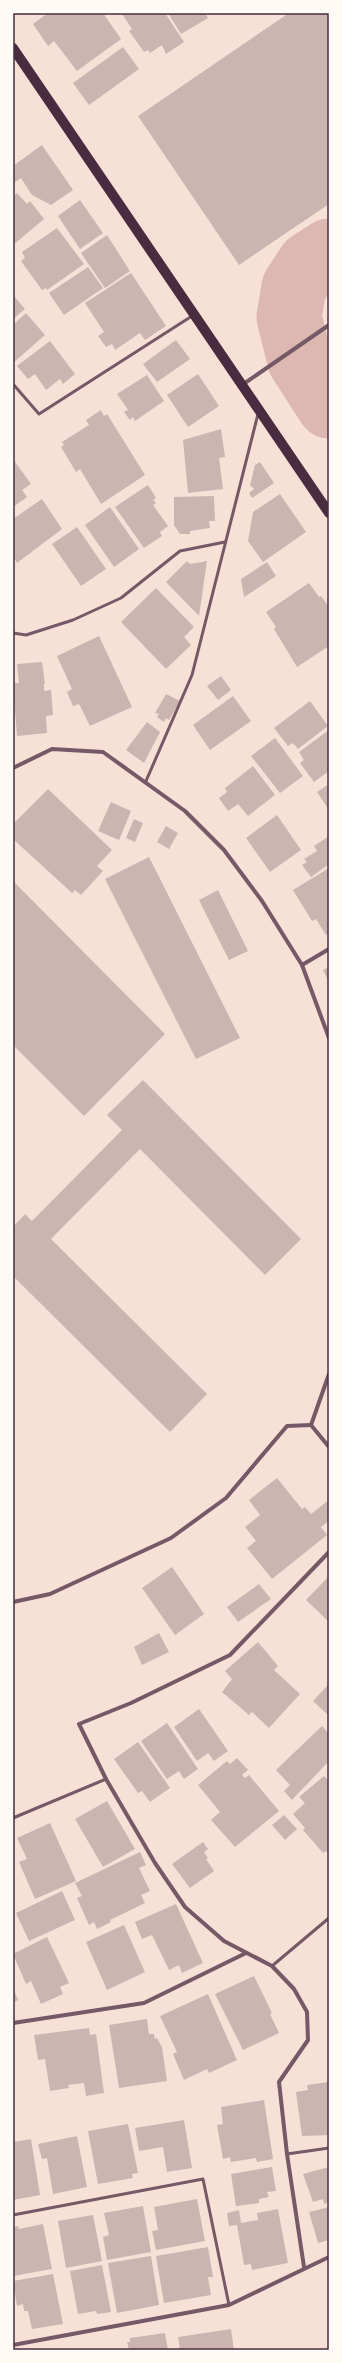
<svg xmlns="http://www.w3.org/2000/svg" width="342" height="2363" font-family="'Open Sans',sans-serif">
<rect width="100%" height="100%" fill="#f7e1d7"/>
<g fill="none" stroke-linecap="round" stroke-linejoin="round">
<polyline stroke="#dcb8b0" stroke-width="65" points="329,251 309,264 294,287 289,317 300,361 329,406"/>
</g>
<g fill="#ccb4b1">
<polygon points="48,13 103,13 121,39 77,71 54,41 48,46 33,24"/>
<polygon points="118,13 165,13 184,42 166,54 162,45 150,53 148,50 144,52 129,31 132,29 122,14 119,15"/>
<polygon points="168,13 205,13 208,18 181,34"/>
<polygon points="289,13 329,13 329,204 239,265 138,116"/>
<polygon points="123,47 139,69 89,105 73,83"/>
<polygon points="42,145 73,190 51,205 32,195 21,178 14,183 13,181 13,166"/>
<polygon points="17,193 27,204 30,201 44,219 13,245 13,196"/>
<polygon points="80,200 103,233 80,249 58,216"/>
<polygon points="57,228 84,264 47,290 46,288 42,290 21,261 25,258 22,252"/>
<polygon points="107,235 130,271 105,288 81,253"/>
<polygon points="88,267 103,288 64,315 49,293"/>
<polygon points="131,273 166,326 145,340 140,333 115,350 112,344 106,347 98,336 104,332 85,303"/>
<polygon points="13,295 25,309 13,319"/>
<polygon points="26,313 45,335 13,363 13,325"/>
<polygon points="176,340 190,359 157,382 143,364"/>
<polygon points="50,341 75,374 63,384 60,379 46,390 35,374 28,379 17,366"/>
<polygon points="198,374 219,406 188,427 167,395"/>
<polygon points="147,375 164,401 135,421 133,417 130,420 124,412 128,410 117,394"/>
<polygon points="101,410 104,416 107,414 145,475 101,504 80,469 76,472 61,447 64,445 62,442 89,425 86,420"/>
<polygon points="221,429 225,457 219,458 223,489 188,493 183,440"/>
<polygon points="13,459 31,484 22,490 27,497 13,507"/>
<polygon points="260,462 274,483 252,498 249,493 254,489 250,485 255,465"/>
<polygon points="148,485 156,498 153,500 156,503 153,505 168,526 160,532 162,536 144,548 115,507"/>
<polygon points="280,494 306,532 263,562 248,541 253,512"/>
<polygon points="214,496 215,521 209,521 210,528 190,531 190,534 180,534 174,525 174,497"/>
<polygon points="42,499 62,529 17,563 13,556 13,519"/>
<polygon points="110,507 139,549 114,567 85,525"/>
<polygon points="77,527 106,569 81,586 52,544"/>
<polygon points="187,561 190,564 207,561 199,616 166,582"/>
<polygon points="267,562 276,576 244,597 241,579"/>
<polygon points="309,583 319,597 321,596 329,607 329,646 297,667 274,629 276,627 266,612"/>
<polygon points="156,588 194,627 184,637 191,645 166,669 121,622"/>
<polygon points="99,636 132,707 90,726 79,704 73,706 67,692 72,689 57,656"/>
<polygon points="42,662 45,684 44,684 44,691 51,690 53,715 46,716 47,733 17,736 13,683 19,683 17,664"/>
<polygon points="221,676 231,690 218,700 207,686"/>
<polygon points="166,694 180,701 169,720 166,718 164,722 157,717 159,714 155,713"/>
<polygon points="233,696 251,721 210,750 193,725"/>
<polygon points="310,701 328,726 298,749 293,743 288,746 274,728"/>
<polygon points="147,722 160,732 144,763 126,750"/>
<polygon points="329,730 329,771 314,782 300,763 304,760 299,752"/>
<polygon points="275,738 303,776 280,793 251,756"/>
<polygon points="253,766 275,795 248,816 238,804 228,811 219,798 227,792 225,788"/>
<polygon points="329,784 329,810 317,792"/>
<polygon points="48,789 112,850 97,866 103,871 81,895 75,890 72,893 13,839 13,824"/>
<polygon points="111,802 131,811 119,840 98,831"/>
<polygon points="277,815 301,850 270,872 246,838"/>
<polygon points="134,819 143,823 135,842 126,838"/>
<polygon points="166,826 178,833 169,849 157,842"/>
<polygon points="329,836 329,864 311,877 302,865 307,862 304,859 317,851 314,846"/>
<polygon points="149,857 240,1038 196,1059 105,879"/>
<polygon points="329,868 329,934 326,935 316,919 312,921 293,890"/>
<polygon points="13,881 165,1034 84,1116 13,1045"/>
<polygon points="218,890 248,951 229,960 199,900"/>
<polygon points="329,967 329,982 323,970"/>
<polygon points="143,1080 301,1239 265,1275 140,1149 51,1239 207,1394 170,1432 13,1276 13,1227 25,1214 32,1221 122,1130 107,1115"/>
<polygon points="277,1478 302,1509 305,1507 311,1514 329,1500 329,1521 321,1527 327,1535 272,1579 247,1548 256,1541 245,1527 260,1515 249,1500"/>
<polygon points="172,1567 204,1614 175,1635 142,1588"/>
<polygon points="329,1576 329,1622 306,1600"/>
<polygon points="259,1584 271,1599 238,1622 227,1607"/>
<polygon points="159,1633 169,1652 142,1665 134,1647"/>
<polygon points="258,1642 278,1666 274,1670 300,1694 269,1728 252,1712 249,1715 222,1692 232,1679 225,1671"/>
<polygon points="329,1684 329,1716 313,1701"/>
<polygon points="199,1709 228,1751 214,1761 208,1753 197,1761 174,1727"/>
<polygon points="167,1723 198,1769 184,1779 179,1771 167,1779 141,1741"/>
<polygon points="322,1726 329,1734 329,1761 292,1800 284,1791 290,1785 276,1770"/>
<polygon points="138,1742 170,1788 150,1802 142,1791 138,1793 114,1759"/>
<polygon points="237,1758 248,1770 242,1775 245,1778 249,1775 279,1811 235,1847 211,1820 220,1812 198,1785 227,1761 230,1764"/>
<polygon points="324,1776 329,1781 329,1854 326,1851 323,1853 303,1830 305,1828 293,1814 305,1803 299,1797"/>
<polygon points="107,1801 135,1849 103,1867 75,1819"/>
<polygon points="284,1815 297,1829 285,1840 272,1825"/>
<polygon points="50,1823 76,1881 35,1899 19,1862 27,1859 17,1838"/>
<polygon points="203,1842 208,1849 204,1852 208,1858 206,1859 214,1871 190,1888 172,1864"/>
<polygon points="140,1852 146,1865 139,1868 150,1891 141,1895 145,1903 110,1920 111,1922 97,1929 94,1922 89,1925 77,1898 82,1896 75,1883"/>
<polygon points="62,1891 75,1920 29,1941 16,1913"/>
<polygon points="176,1904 203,1963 182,1973 179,1965 169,1970 152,1935 142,1939 135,1922"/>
<polygon points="124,1925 145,1972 107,1990 86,1942"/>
<polygon points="47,1937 69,1983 60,1987 63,1994 41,2004 31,1981 26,1984 13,1954"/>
<polygon points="254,1976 272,2013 270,2014 279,2033 243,2050 215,1994"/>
<polygon points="13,1988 18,2000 13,2003"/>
<polygon points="208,1994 237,2060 209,2073 207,2069 184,2080 173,2054 177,2052 160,2016"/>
<polygon points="147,2019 149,2034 154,2034 155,2039 157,2038 162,2047 167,2081 119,2088 109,2025"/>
<polygon points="89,2028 90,2035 96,2034 104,2093 86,2096 84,2083 68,2085 69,2088 50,2091 45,2059 38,2060 34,2035"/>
<polygon points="329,2082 329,2135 302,2136 296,2092 308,2090 307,2085"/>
<polygon points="264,2100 273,2159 257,2162 256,2158 231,2162 230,2157 223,2159 217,2125 223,2124 221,2107"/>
<polygon points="184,2120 192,2168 167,2172 163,2147 139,2151 135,2128"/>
<polygon points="128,2124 138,2173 132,2174 133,2178 98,2184 88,2131"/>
<polygon points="77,2136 87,2187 53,2194 47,2158 42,2159 38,2144"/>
<polygon points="31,2139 40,2195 13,2200 13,2142"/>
<polygon points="272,2167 276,2191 267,2192 269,2197 259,2199 259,2203 236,2206 231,2174"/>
<polygon points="329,2167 329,2202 324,2204 323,2199 313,2202 303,2174"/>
<polygon points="197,2199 205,2241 156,2250 152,2231 158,2230 154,2207"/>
<polygon points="143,2206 151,2252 107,2260 103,2237 109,2235 104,2213"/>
<polygon points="329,2207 329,2240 318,2243 309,2212"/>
<polygon points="278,2209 288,2263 252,2270 251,2264 244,2265 237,2225 229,2226 227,2213 239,2210 241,2223 258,2220 257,2213"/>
<polygon points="93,2215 102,2261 66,2268 58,2221"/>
<polygon points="43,2224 52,2269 13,2276 13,2227 18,2226 19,2229"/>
<polygon points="208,2247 213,2277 208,2277 211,2295 164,2303 156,2256"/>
<polygon points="151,2256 159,2305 117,2313 108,2263"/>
<polygon points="102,2265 111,2312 97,2314 96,2311 78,2314 70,2271"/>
<polygon points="53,2274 63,2324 32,2329 28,2311 24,2311 23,2304 17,2306 13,2281"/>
<polygon points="231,2329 234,2350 180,2350 178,2337"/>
<polygon points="165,2333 168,2350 129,2350 127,2342 130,2342 130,2338"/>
</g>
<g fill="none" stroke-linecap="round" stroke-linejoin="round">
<g stroke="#755966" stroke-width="3">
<polyline points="13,384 39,414 192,316"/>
<polyline points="13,633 26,635 73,620 121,598 180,551 225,542"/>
<polyline points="146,781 192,675 258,414"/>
<polyline points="13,1818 106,1779"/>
<polyline points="272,1966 329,1918"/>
<polyline points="287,2154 329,2148"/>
<polyline points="13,2215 203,2179 229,2305"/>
</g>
<g stroke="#755966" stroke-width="4">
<polyline points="242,385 329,325"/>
<polyline points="13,768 52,749 103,752 185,811 224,850 262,901 302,965 329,1038"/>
<polyline points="302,965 329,949"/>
<polyline points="329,1374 311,1425 329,1447"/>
<polyline points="13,1602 50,1594 171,1538 226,1498 287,1426 311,1425"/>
<polyline points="13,2023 144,2003 246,1953"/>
<polyline points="304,2267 287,2154 279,2082 308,2040 307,2012 294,1989 272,1966 224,1941 185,1907 155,1863 106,1779 79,1724 131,1703 230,1655 329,1552"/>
<polyline points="13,2345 229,2305 329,2257"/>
</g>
<polyline stroke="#4a2c40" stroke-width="10" points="13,48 329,513"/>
</g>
<rect width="342" height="2363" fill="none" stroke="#fffaf5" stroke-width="28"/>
<rect x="14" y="14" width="314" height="2335" fill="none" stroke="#4a2c40" stroke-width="1.5"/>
</svg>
